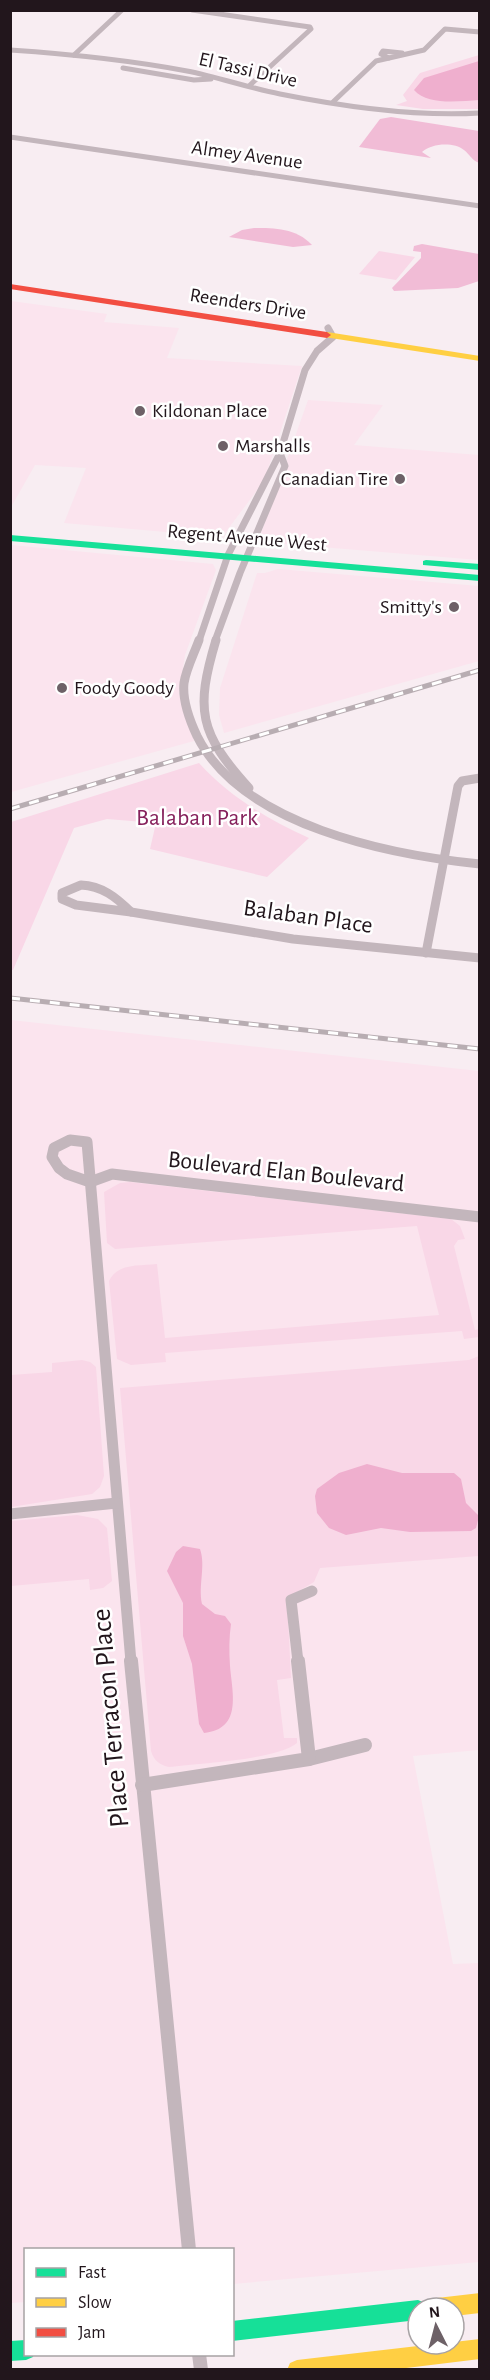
<svg xmlns="http://www.w3.org/2000/svg" width="490" height="2380" font-family="'Alegreya Sans',sans-serif">
<rect width="100%" height="100%" fill="#f8edf2"/>
<g fill="#fbe4ee">
<polygon points="11,301 107,314 104,322 179,328 167,358 302,366 264,481 222,537 64,523 86,468 35,465 11,507"/>
<polygon points="308,400 383,405 354,445 479,455 479,560 260,542 259,539"/>
<polygon points="11,545 213,564 216,570 185,655 179,694 194,741 11,792"/>
<polygon points="278,569 479,586 479,661 224,733 219,715 220,688 257,573 265,573"/>
<polygon points="11,1020 479,1071 479,1750 413,1756 453,1964 479,1963 479,2262 233,2284 232,2250 26,2250 25,2302 11,2303"/>
</g>
<g fill="#f9d7e7">
<polygon points="479,55 479,109 423,109 396,105 407,101 403,95 420,73"/>
<polygon points="379,251 415,257 396,280 359,274"/>
<path d="M 199,763 C 230,797 267,819 309,838 L 267,877 L 150,849 L 156,823 L 107,819 L 74,828 L 13,970 L 11,970 L 11,822 Z"/>
<path d="M 130,1182 L 451,1219 L 460,1226 L 465,1239 L 458,1240 L 454,1246 L 475,1330 L 479,1329 L 479,1337 L 464,1339 L 462,1331 L 165,1353 L 166,1362 L 131,1365 L 117,1359 L 109,1281 C 117,1263 140,1266 157,1264 L 165,1338 L 439,1315 L 417,1226 L 115,1249 L 107,1243 L 104,1192 L 120,1183 Z"/>
<path d="M 479,1356 L 479,1556 L 320,1568 L 314,1582 L 287,1598 L 291,1678 L 277,1680 L 284,1738 L 297,1738 L 297,1743 C 277,1760 198,1763 169,1767 C 160,1765 154,1761 151,1751 L 120,1388 L 469,1360 Z"/>
<polygon points="82,1360 90,1362 96,1367 104,1476 100,1487 92,1494 11,1507 11,1375 52,1372 52,1363"/>
<polygon points="77,1515 98,1519 107,1528 112,1581 103,1588 90,1590 89,1579 11,1586 11,1521"/>
</g>
<g fill="#f1bcd6">
<path d="M 391,117 L 479,131 L 479,163 C 472,160 470,155 464,150 C 454,142 432,143 422,152 L 431,158 L 359,147 L 380,119 Z"/>
<path d="M 254,228 C 275,228 296,228 312,245 L 293,247 L 229,237 L 242,230 Z"/>
<polygon points="422,244 479,254 479,281 458,288 394,291 392,288 421,258 421,252 413,251 414,246"/>
</g>
<g fill="#efafce">
<path d="M 479,61 L 479,100 C 460,101 428,106 414,90 L 424,78 Z"/>
<polygon points="367,1464 402,1473 454,1473 461,1479 466,1503 479,1516 476,1528 471,1531 410,1532 381,1528 346,1535 329,1528 317,1513 315,1496 317,1489 339,1473"/>
<path d="M 183,1546 L 200,1549 C 206,1566 198,1585 202,1604 L 215,1614 L 225,1616 L 231,1624 C 229,1638 229,1651 230,1666 C 232,1692 243,1729 204,1733 L 199,1724 L 192,1664 L 183,1636 L 183,1603 L 167,1571 L 176,1552 Z"/>
</g>
<g fill="none" stroke-linecap="round" stroke-linejoin="round">
<g stroke="#c3b6bc" stroke-width="5">
<polyline points="192,10 310,27 311,29 250,85"/>
<path d="M 10,50 C 69,54 129,60 187,71 C 218,77 249,88 280,94 C 345,107 414,117 480,113"/>
<polyline points="74,55 122,10"/>
<polyline points="389,58 381,54 383,51 402,53"/>
<polyline points="123,68 194,80 211,79"/>
<polyline points="333,102 376,61 424,50 445,29 480,32"/>
<polyline points="10,137 480,206"/>
</g>
<g stroke="#c3b6bc" stroke-width="7">
<polyline points="199,641 228,555 280,453 305,370 317,351 333,337 328,328"/>
<polyline points="215,641 240,573 285,466 280,453"/>
</g>
<g stroke="#c3b6bc" stroke-width="9">
<path d="M 199,640 C 194,654 186,669 184,683 C 182,701 190,721 197,736 C 242,826 390,855 480,864"/>
<path d="M 216,640 C 195,710 199,733 249,788"/>
<path d="M 81,885 C 102,886 116,897 131,912 L 76,905 L 62,899 L 62,893 Z"/>
<polyline points="131,912 293,939 480,958"/>
<polyline points="426,953 458,786 462,781 480,778"/>
</g>
<g stroke="#c3b6bc" stroke-width="11">
<polyline points="90,1182 67,1174 59,1168 52,1157 54,1148 70,1140 87,1142 131,1662"/>
<polyline points="90,1182 112,1174 480,1217"/>
<polyline points="10,1514 117,1503"/>
<polyline points="298,1662 291,1600 312,1591"/>
</g>
<g stroke="#c3b6bc" stroke-width="14">
<polyline points="131,1661 189,2250"/>
<polyline points="309,1759 365,1745"/>
<polyline points="142,1785 309,1759 298,1661"/>
<polyline points="199,2354 201,2370"/>
</g>
<g fill="#16e098" fill-rule="evenodd">
<polygon points="10,535 480,575 480,581 10,541"/>
<polygon points="426,560 480,564 480,570 423,565 423,561"/>
<polygon points="418,2300 425,2303 427,2308 418,2308 418,2320 232,2341 232,2321"/>
<polygon points="26,2340 26,2354 34,2354 33,2357 26,2360 10,2361 10,2341"/>
</g>
<g fill="#ffcf43" fill-rule="evenodd">
<polygon points="327,332 480,356 480,361 324,337 323,335"/>
<polygon points="480,2293 480,2313 454,2316 454,2308 427,2308 430,2301 437,2298"/>
<polygon points="480,2339 480,2359 390,2370 287,2370 290,2363 297,2360 435,2344 454,2344 454,2342"/>
</g>
<polygon fill="#f24e42" fill-rule="evenodd" points="10,284 327,332 331,335 327,338 10,289"/>
<g stroke="#b8adb2" stroke-width="5">
<g id="rail">
<polyline points="10,809 480,670"/>
<polyline points="10,998 480,1049"/>
</g>
</g>
<use href="#rail" stroke="#fff" stroke-width="3" stroke-dasharray="10" stroke-linecap="butt"/>
</g>
<g fill="#6d6167" stroke="#fff" stroke-width="2">
<circle cx="140" cy="411" r="6"/>
<circle cx="223" cy="446" r="6"/>
<circle cx="400" cy="479" r="6"/>
<circle cx="454" cy="607" r="6"/>
<circle cx="62" cy="688" r="6"/>
</g>
<g text-anchor="middle" dominant-baseline="central" stroke-width="5" stroke-linejoin="round" paint-order="stroke">
<g font-size="20" fill="#22161c" stroke="#fff">
<text transform="translate(248 70) rotate(13)">El Tassi Drive</text>
<text transform="translate(247 155) rotate(8)">Almey Avenue</text>
<text transform="translate(248 304) rotate(9)">Reenders Drive</text>
<text transform="translate(247 538) rotate(5)">Regent Avenue West</text>
</g>
<g font-size="20" fill="#22161c" stroke="#fff" text-anchor="start">
<text x="152" y="411">Kildonan Place</text>
<text x="235" y="446">Marshalls</text>
<text x="388" y="479" text-anchor="end">Canadian Tire</text>
<text x="442" y="607" text-anchor="end">Smitty's</text>
<text x="74" y="688">Foody Goody</text>
</g>
<g font-size="24" fill="#86215c" stroke="#fff">
<text x="197" y="818">Balaban Park</text>
</g>
<g font-size="24" fill="#22161c" stroke="#fff">
<text transform="translate(308 917) rotate(8)">Balaban Place</text>
<text transform="translate(286 1172) rotate(6)">Boulevard Elan Boulevard</text>
</g>
<g font-size="28" fill="#22161c" stroke="#fff">
<text transform="translate(111 1718) rotate(-95)">Place Terracon Place</text>
</g>
</g>
<rect width="490" height="2380" fill="none" stroke="#22161c" stroke-width="24"/>
<rect x="24" y="2248" width="210" height="108" fill="#ffffff" stroke="#a7a2a4" stroke-width="1.5"/>
<rect x="36" y="2268" width="30" height="9" fill="#16e098" stroke="#a7a2a4" stroke-width="1.5"/>
<text x="78" y="2278" font-size="18" fill="#22161c">Fast</text>
<rect x="36" y="2298" width="30" height="9" fill="#ffcf43" stroke="#a7a2a4" stroke-width="1.5"/>
<text x="78" y="2308" font-size="18" fill="#22161c">Slow</text>
<rect x="36" y="2328" width="30" height="9" fill="#f24e42" stroke="#a7a2a4" stroke-width="1.5"/>
<text x="78" y="2338" font-size="18" fill="#22161c">Jam</text>
<g transform="translate(436 2326) rotate(354)"><circle r="28" fill="#ffffff" stroke="#a7a2a4" stroke-width="1.5"/>
<path d="M0-4.5L10 22L0 15L-10 22Z" fill="#6d6167"/>
<text y="-9" font-size="16" font-weight="bold" text-anchor="middle" fill="#22161c">N</text>
</g>
</svg>
